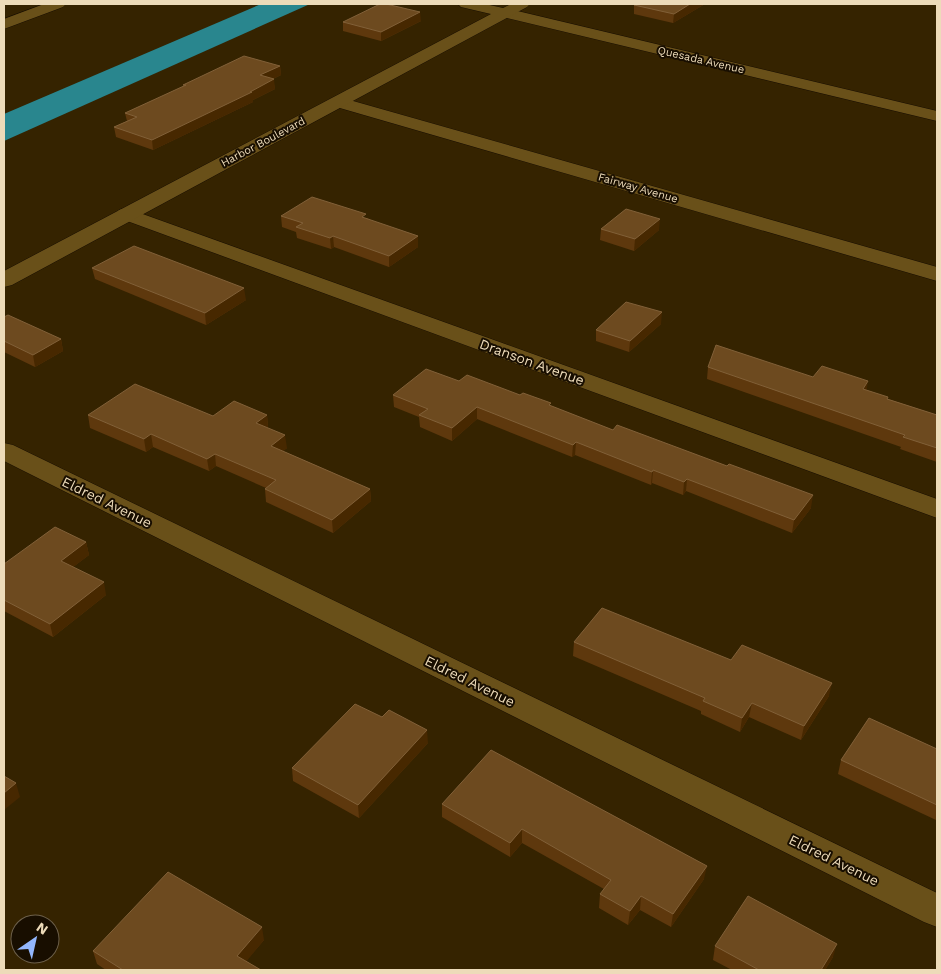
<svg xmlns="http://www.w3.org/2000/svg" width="941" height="974" font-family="'Work Sans',sans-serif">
<rect width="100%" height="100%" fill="#352300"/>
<polygon fill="#29868e" points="261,4 310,4 4,141 4,114"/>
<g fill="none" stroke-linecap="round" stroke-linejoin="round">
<g stroke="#180e00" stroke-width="1">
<g id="street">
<polygon points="44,4 66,4 63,7 4,29 4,19"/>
<polygon points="505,8 937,111 937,121 499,16 497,13 499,10"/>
<polygon points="339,97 937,267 937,281 333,106 330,102 333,98"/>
<polygon points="126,208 937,499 937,518 119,218 116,214 119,210"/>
<polygon points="4,443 13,445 937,893 937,927 924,922 4,461"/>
</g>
</g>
<g stroke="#180e00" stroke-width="1">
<polygon id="secondary" points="458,4 485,4 503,8 511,4 530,4 527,7 12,285 4,287 4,271 491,14 461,7"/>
</g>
<use href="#street" fill="#695019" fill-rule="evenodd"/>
<use href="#secondary" fill="#695019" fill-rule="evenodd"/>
</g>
<g fill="#5e380d">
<polygon points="636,4 705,4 673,23 634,14 634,5"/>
<polygon points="421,21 381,41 343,31 343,22"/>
<polygon points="280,66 281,75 273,79 275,89 253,100 253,102 153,150 116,137 114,127 127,121 125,113 184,87 183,85"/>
<polygon points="281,216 367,218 418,247 389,267 334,247 331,249 297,238 296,232 282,227"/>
<polygon points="601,229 659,230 634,251 600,240"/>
<polygon points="92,268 246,300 206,325 95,279"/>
<polygon points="4,317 61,339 63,351 35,367 4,352"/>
<polygon points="661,324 629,352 596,341 596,330"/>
<polygon points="708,367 813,377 866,390 888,399 937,415 937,462 900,449 901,447 707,379"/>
<polygon points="459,381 520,395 551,406 811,508 792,533 686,491 683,495 652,483 651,485 575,455 572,457 477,419 452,441 420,427 419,417 394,407 393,395"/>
<polygon points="88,415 213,416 267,415 268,427 267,428 287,448 283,451 370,489 371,501 333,533 266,502 265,489 266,488 216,466 209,471 153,447 146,452 90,428"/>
<polygon points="86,542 89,555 73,567 106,595 53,637 4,611 4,564"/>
<polygon points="574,642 731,660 829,696 801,740 749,717 740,732 701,714 701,711 573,656"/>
<polygon points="428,743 359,818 293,781 292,768"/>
<polygon points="937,749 937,818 936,820 838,774 841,760"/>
<polygon points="442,804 704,879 671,927 640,910 628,925 599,908 600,894 604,889 522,843 510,857 442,817"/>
<polygon points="264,940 246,961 261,970 106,970 97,964 93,951"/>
<polygon points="715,946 833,957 825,970 732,970 713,960"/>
</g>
<g fill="#472800">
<polygon points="690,4 705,4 673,23 674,14"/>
<polygon points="420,12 421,21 381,41 381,32"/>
<polygon points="280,66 281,75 261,85 260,75"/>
<polygon points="274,79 275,89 253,100 253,102 153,150 152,140"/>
<polygon points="660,219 659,230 634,251 635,239"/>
<polygon points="333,236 334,247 331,249 330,238"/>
<polygon points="418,236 418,247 389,267 389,256"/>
<polygon points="244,288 246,300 206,325 205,313"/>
<polygon points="662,312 661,324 629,352 630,341"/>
<polygon points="61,339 63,351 35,367 33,355"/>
<polygon points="868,381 866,394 863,389"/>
<polygon points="477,407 477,419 452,441 452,428"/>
<polygon points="267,415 268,427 257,435 256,423"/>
<polygon points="151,434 153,447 146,452 144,439"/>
<polygon points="285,435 287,448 273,459 271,446"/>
<polygon points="576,442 575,455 572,457 573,445"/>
<polygon points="215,454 216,466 209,471 207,459"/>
<polygon points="653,470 652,483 651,485 652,472"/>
<polygon points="687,479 686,491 683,495 684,482"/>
<polygon points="370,489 371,501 333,533 332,520"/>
<polygon points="813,495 811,508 792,533 794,520"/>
<polygon points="86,542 89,555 64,574 61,561"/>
<polygon points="104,582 106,595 53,637 50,624"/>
<polygon points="832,683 829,696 801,740 804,726"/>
<polygon points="752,703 749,717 740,732 742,718"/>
<polygon points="427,730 428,743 359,818 358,805"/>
<polygon points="16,783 20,797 4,810 4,793"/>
<polygon points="522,829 522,843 510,857 510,843"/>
<polygon points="707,866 704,879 671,927 673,914"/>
<polygon points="641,896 640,910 628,925 630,911"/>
<polygon points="262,927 264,940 240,969 237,956"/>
<polygon points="837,944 833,957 825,970 821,970"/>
</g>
<g fill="#6d4a1f" stroke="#816038">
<polygon points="380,4 386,4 420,12 381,32 343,22"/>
<polygon points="636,4 690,4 674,14 634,5"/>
<polygon points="244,56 280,66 260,75 274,79 250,92 252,92 152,140 114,127 137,117 125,113 186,85 183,85"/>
<polygon points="312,197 366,214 362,217 418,236 389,256 333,236 330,238 296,227 303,223 281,216"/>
<polygon points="626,209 660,219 635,239 601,229"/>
<polygon points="134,246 244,288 205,313 92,268"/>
<polygon points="626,302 662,312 630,341 596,330"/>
<polygon points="8,315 61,339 33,355 4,341 4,317"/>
<polygon points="716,345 813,377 822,366 868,381 863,389 888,397 887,399 937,415 937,448 903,437 905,435 708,367"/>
<polygon points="426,369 459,381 467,375 520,395 523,393 551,403 549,405 613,430 617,425 727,466 729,464 813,495 794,520 687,479 684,482 653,470 652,472 576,442 573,445 477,407 452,428 419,415 428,409 393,395"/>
<polygon points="135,384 213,416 234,401 267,415 256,423 285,435 271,446 370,489 332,520 265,489 276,480 215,454 207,459 151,434 144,439 88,415"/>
<polygon points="55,527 86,542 61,561 104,582 50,624 4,600 4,564"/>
<polygon points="602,608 731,660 742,645 832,683 804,726 752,703 742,718 703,701 705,698 574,642"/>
<polygon points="355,704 382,717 389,710 427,730 358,805 292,768"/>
<polygon points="869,718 937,749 937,805 841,760"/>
<polygon points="491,750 707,866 673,914 641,896 630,911 600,894 611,880 522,829 510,843 442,804"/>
<polygon points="4,776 16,783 4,793"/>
<polygon points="168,872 262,927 237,956 261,970 123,970 93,951"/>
<polygon points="748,896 837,944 821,970 759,970 715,946"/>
</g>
<g text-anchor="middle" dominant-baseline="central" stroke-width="4" stroke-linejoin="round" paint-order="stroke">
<g font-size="11" fill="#eddbb9" stroke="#180e00">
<text transform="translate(701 60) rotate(13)">Quesada Avenue</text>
<text transform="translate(263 142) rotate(-28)">Harbor Boulevard</text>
<text transform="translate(638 188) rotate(16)">Fairway Avenue</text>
</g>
<g font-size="14" fill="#eddbb9" stroke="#180e00">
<text transform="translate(532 362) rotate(20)">Dranson Avenue</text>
<text transform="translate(107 502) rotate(26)">Eldred Avenue</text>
<text transform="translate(470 681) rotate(26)">Eldred Avenue</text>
<text transform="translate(834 860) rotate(26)">Eldred Avenue</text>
</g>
</g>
<rect width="941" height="974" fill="none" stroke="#eddbb9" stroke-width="10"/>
<g transform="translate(35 939) rotate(34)"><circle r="24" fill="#180e00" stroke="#6d604a"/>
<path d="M0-4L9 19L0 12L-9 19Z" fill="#93b7fd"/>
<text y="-8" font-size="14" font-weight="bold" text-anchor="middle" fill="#eddbb9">N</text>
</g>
</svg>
